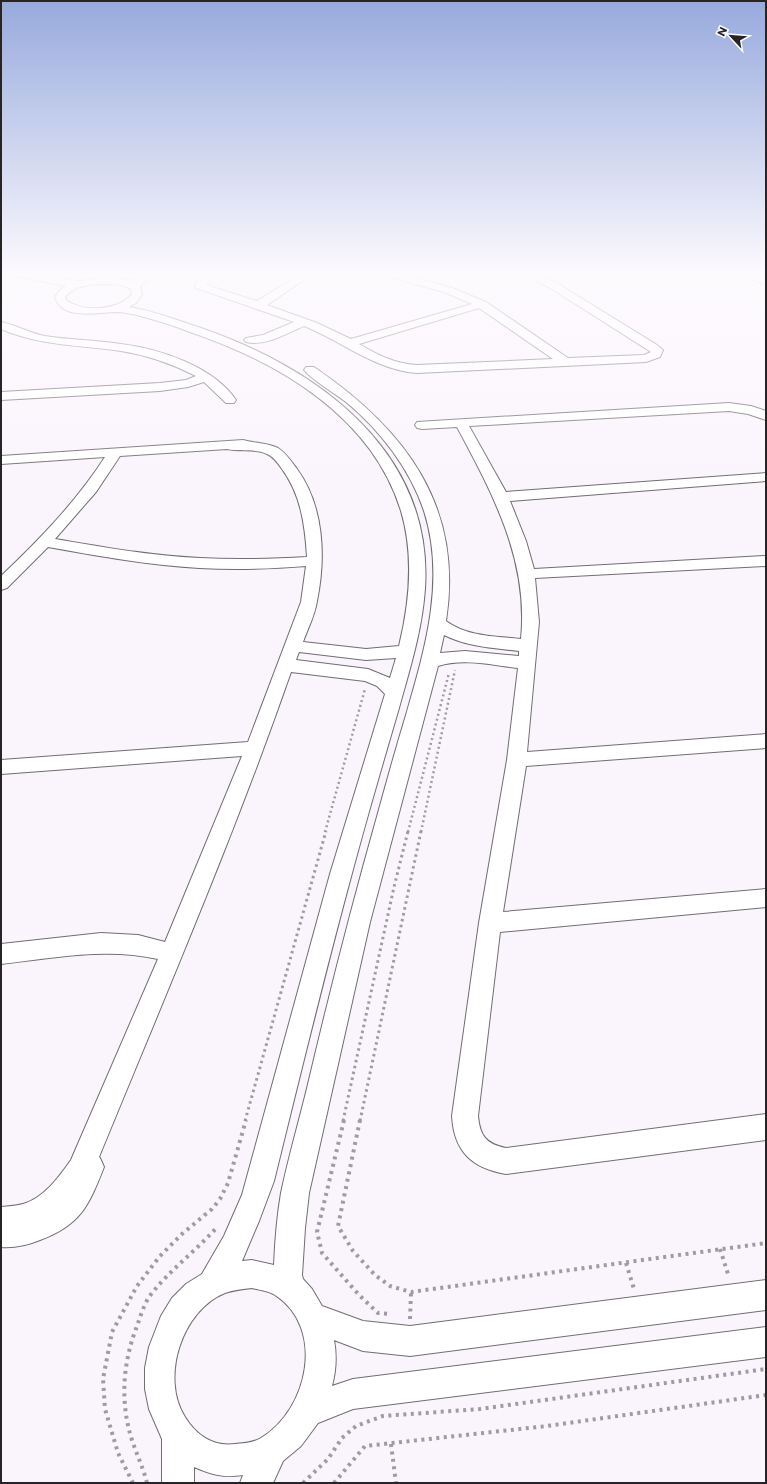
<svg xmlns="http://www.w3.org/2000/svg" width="767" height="1484" font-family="Montserrat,sans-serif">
<rect width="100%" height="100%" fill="#faf5fc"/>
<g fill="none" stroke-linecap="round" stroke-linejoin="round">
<g stroke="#716d73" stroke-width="2">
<g id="minor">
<path d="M 12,273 L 32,273 L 60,279 L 80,281 L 111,277 L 132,281 L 145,273 L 157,273 L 140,286 L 142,294 L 136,303 L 129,307 C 154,311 177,320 201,328 C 317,368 434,451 425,589 C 422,631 410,668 399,708 C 385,756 371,803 358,851 C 328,960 301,1071 274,1181 L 259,1221 L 242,1261 L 252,1260 L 274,1265 C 275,1241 277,1216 281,1193 C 289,1155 300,1118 309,1080 C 330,991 353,901 378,813 C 387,780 396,748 406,715 C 425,649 446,580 424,511 C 410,469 380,430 346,402 C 333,392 315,382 304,370 L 306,367 L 314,367 C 405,429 464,506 446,621 C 468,637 495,636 521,639 C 529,561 493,494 457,427 L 422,429 L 417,428 L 415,425 L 417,422 L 729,403 L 751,406 L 766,411 L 766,420 L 748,414 L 729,411 L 469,426 L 506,492 L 766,473 L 766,481 L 510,501 L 526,541 L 534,569 L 766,556 L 766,566 L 535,578 L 539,622 L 527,752 L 766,734 L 766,748 L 526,766 L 503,912 L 766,889 L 766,907 L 500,932 L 478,1116 C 480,1136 486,1144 506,1148 L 766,1114 L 766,1140 L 506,1174 C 472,1168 454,1152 452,1116 L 479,923 L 507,760 L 518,668 C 491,665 464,658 438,666 L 370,922 L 309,1193 L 305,1228 L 302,1275 L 303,1279 L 312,1289 L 322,1306 L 363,1321 L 410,1326 L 766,1280 L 766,1310 L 410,1356 L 363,1351 L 334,1340 C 337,1356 336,1371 332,1386 L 353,1379 L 766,1327 L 766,1357 L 353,1409 L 318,1423 L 301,1446 L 283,1461 L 273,1483 L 240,1483 L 243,1475 C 223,1478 213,1475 194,1467 L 194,1483 L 162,1483 L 162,1439 L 149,1409 L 145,1389 L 145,1368 L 149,1347 L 161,1316 L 172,1298 L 186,1284 L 202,1274 L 224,1236 L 242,1195 L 330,874 L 385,694 L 377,686 L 365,681 L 291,672 C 234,836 165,996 99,1157 L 100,1158 L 104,1167 C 89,1205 81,1225 40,1240 C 28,1245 14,1248 1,1247 L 1,1207 C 8,1206 16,1206 23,1204 C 44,1198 59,1177 71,1160 L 158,959 C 106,947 53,958 1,964 L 1,944 L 101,933 L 138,935 L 165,942 L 242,756 L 1,774 L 1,760 L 248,742 L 301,602 L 306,566 C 271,569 235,570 199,568 C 148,565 98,556 48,547 L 7,588 L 1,590 L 1,576 C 39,540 76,502 105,457 L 1,464 L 1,456 L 243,440 C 254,443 268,443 278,448 C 286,453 291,461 297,469 C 324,506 326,557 317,601 C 315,615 308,628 303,642 L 366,649 L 399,646 C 410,601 414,555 401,511 C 372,416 278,362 190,332 C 175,326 159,321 144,317 C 134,314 124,312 114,312 C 95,313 62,320 55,297 L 59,291 L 66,286 L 17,276 ZM 106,284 L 121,285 L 131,289 L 132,294 C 118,311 85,312 67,301 L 65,297 C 75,285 92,284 106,284 ZM 227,449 C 240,452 255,448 267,454 C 274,457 278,463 282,469 C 301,495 305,525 307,557 C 271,559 236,560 200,558 C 152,556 103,547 55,539 L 96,492 L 120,456 ZM 444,635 C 468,647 494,648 519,651 L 519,656 L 465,651 L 440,653 ZM 299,652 L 366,660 L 396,658 L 390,678 L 368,669 L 296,660 ZM 252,1288 C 259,1290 269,1291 275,1295 C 326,1328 308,1410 261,1438 C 253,1443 244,1443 235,1444 C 213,1447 196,1435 185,1417 C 160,1378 182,1310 225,1293 C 233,1290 243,1289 252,1288 Z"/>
<path d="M 208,273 L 221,273 L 206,285 L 257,301 L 302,273 L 314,273 L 267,305 L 317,323 L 351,339 L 472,304 L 444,292 L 383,275 L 382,273 L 399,273 L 452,288 L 486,302 L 568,358 L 644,355 L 651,352 L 552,289 L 522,273 L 535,273 L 560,285 L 657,345 L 663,350 L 660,357 L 646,362 L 417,373 C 375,370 342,341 304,326 C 287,333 265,347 246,342 L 244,340 L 246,338 L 263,335 L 294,322 L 196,288 L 195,286 L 198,279 ZM 479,308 L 553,359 L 417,365 C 395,364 378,355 359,344 Z"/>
<path d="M 1,322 C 16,325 29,333 45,336 C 70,340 96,340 121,344 C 160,349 213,366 236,400 L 234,403 L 226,403 L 204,382 L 188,387 L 160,391 L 1,400 L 1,392 L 160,383 L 186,380 L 196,376 C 172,364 147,355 121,351 C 80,345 40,346 1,329 Z"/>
</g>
</g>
<g stroke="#716d73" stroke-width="2">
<polygon id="tertiary" points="743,273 759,273 766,276 766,285 745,276"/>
</g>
<g stroke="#9f9ba0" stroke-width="2.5" stroke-dasharray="2 3" stroke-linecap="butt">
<polyline points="325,832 365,689"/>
<polyline points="408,832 449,673"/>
<polyline points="421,832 455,670"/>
</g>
<g stroke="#9f9ba0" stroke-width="3" stroke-dasharray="2.5 3.5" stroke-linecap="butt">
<polyline points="245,1121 326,831"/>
<polyline points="343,1121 394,887 408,831"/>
<polyline points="360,1121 421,831"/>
</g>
<g stroke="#9f9ba0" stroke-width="4" stroke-dasharray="3 4.5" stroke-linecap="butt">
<polyline points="344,1120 317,1232 322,1253 359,1295 378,1313 391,1314"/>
<polyline points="360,1120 338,1226 353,1251 375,1275 390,1286 411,1292 766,1243"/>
<polyline points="720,1249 729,1277"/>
<polyline points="626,1263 634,1289"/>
<polyline points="410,1319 411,1292"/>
<polyline points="391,1444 396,1483"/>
<polyline points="133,1483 118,1453 105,1409 103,1379 112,1332 137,1286 160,1256 182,1234 212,1209 220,1199 228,1183 246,1120"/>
<path d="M 147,1483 C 143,1467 136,1453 131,1437 C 120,1400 123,1362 137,1326 C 141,1315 144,1303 152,1293 C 171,1269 197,1250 218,1226"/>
<polyline points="303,1483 328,1459 342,1438 356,1426 383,1416 480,1409 766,1369"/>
<polyline points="334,1483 365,1446 547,1426 766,1395"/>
</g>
<use href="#minor" fill="#fff" fill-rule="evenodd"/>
<use href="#tertiary" fill="#fff" fill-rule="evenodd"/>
</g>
<linearGradient id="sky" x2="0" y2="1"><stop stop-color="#97aadd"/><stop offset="0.57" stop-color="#fdfafe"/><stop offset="1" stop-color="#fdfafe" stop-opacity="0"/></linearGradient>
<rect width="767" height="481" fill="url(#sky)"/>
<rect width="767" height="1484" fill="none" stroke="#262427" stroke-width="4"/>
<g transform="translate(731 36) rotate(296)" stroke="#ffffff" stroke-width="3" paint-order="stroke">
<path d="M0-3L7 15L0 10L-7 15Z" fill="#262427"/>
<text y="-6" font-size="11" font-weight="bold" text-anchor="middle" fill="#262427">N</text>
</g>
</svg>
